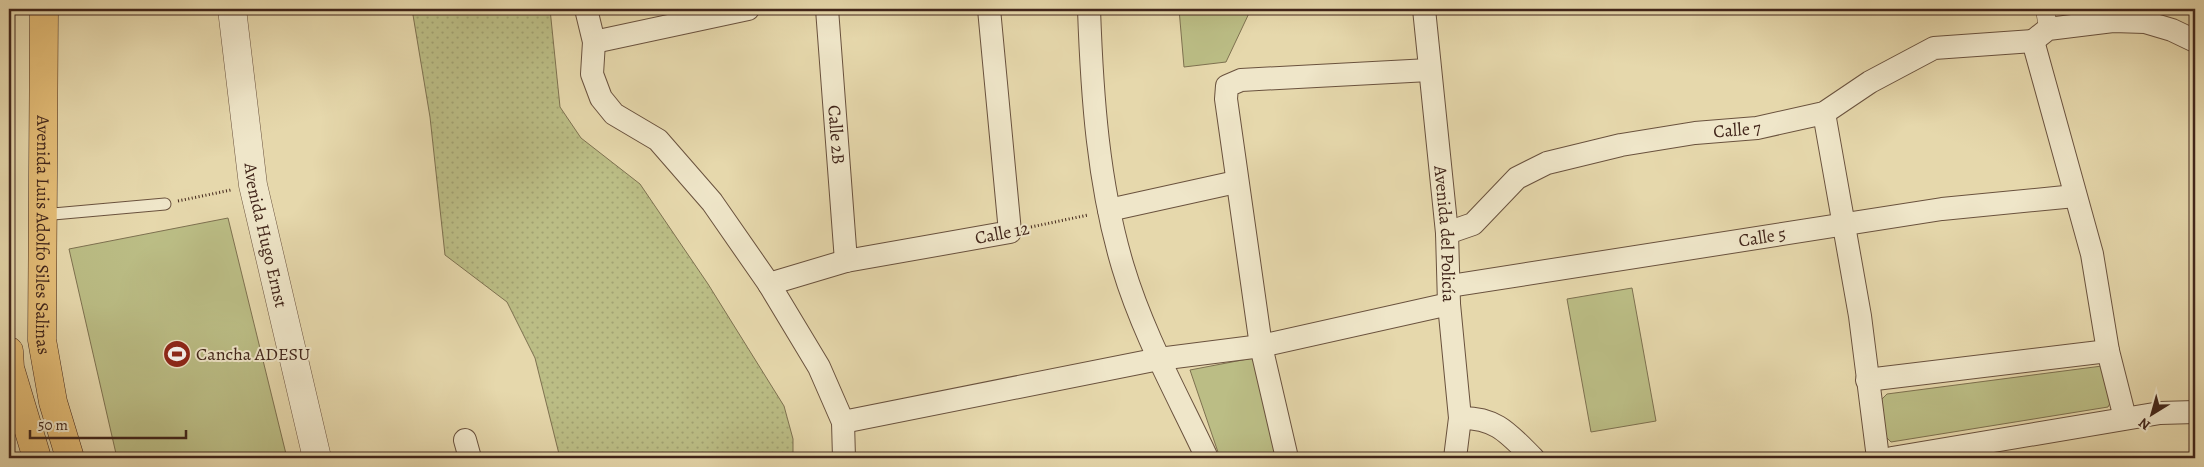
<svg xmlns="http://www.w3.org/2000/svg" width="2204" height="467" font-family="Alegreya,serif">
<defs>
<pattern id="grass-dots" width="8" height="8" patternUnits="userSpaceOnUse" patternTransform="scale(1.25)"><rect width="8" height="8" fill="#bbbd85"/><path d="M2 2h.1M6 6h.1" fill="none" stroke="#a2a272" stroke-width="1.8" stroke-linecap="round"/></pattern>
</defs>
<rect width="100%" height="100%" fill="#e6d8ac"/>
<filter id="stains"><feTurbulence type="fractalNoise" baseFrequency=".004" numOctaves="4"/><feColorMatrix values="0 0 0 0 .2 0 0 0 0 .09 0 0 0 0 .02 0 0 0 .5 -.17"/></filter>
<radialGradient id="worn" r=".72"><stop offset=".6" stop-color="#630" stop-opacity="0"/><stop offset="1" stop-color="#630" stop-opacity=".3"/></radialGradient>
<polygon fill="url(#grass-dots)" stroke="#7e7150" points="412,9 550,9 560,107 581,138 640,184 708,284 784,406 793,439 793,458 560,458 535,358 507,302 445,255 430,117"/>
<g fill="#bbbd85" stroke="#7e7150">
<polygon points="1179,9 1251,9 1226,62 1184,67"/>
<polygon points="228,218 287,458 117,458 69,249"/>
<polygon points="1632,288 1656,421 1591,432 1567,299"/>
<polygon points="1258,357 1279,458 1220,458 1190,370"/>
<polygon points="2102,366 2114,396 2108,407 1891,442 1884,435 1881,400 1887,394"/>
</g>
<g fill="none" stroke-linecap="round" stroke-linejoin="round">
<g stroke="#6a523e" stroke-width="13">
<polyline id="service" points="42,215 165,204"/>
</g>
<g stroke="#6a523e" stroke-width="19">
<polyline id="pedestrian" points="2045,9 2048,29"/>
</g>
<g stroke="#6a523e" stroke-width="24">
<g id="minor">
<polyline points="586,9 594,42 592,74 601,98 614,114 658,140 712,202 769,284 819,367 843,422 844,458"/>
<path id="s1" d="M 827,9 L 846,261"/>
<path d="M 1089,9 C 1092,95 1098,184 1123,267 C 1143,334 1178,396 1207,458"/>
<path id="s2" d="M 1424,9 L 1447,233 L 1449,304 L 1460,418 L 1455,458"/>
<polyline points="2033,41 2092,254 2108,351 2125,418"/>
<polyline points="2033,41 2048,29 2113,21 2145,22 2172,30 2195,41"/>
<polyline points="594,42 748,9"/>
<polyline points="1824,113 1860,316 1878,458"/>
<polyline points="1109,210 1236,182"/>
<path id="s3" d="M 1447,233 L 1473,224 L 1517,178 L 1547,163 L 1621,145 L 1695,133 L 1757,128 L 1824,113 L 1870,82 L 1934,48 L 2033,41"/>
<polyline points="769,284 846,261 1010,232 989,9"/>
<path id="s4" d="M 1450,286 L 1942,209 L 2075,196"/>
<polyline points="1867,380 2108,351"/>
<path d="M 1460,418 C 1496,417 1509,434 1533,458"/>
<polyline points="843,422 1159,359 1261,346 1449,304"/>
<polyline points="465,440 470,458"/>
<polyline points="1287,458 1261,346 1226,99 1227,86 1241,80 1429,70"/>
<polyline points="1892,458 2160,413 2195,412"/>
</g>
</g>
<g stroke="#6a523e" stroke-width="29">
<g id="tertiary">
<path id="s5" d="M 232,9 L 253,185 L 317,458"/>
</g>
</g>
<g stroke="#41251a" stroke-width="29">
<g id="primary">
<path id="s6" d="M 44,9 L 42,340 L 53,402 L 70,458"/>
<polyline points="9,351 10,368 37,458"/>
</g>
</g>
<g stroke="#41251a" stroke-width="3" stroke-dasharray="1 2.5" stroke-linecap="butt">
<polyline points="178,201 231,190"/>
<polyline points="1031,227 1088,215"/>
</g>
<use href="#service" stroke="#efe6c9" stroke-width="11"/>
<use href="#pedestrian" stroke="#efe6c9" stroke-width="18"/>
<use href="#minor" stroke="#efe6c9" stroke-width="22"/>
<use href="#tertiary" stroke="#efe6c9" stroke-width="28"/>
<use href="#primary" stroke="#e3bc76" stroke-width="28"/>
</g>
<defs>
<g id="stadium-disc" transform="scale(1.4375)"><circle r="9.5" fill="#8f2418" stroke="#efe6c9"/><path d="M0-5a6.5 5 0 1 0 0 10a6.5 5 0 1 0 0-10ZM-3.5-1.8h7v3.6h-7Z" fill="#fff"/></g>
</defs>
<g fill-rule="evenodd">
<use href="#stadium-disc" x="177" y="354"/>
</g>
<g text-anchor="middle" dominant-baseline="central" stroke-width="4" stroke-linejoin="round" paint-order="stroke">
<g font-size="18" fill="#41251a" stroke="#efe6c9">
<text stroke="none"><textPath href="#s3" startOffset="318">Calle 7</textPath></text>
<text stroke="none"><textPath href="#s1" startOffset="126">Calle 2B</textPath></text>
<text transform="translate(1002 233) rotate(-11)">Calle 12</text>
<text stroke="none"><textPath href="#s2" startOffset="226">Avenida del Policía</textPath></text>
<text stroke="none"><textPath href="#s6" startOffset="226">Avenida Luis Adolfo Siles Salinas</textPath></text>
<text stroke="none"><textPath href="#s5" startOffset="229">Avenida Hugo Ernst</textPath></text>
<text stroke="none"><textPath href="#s4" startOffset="316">Calle 5</textPath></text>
</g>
<g font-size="18" fill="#41251a" stroke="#efe6c9" text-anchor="start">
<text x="196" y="354">Cancha ADESU</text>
</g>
</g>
<rect width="2204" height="467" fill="none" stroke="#e6d8ac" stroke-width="30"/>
<rect x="10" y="10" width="2184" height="447" fill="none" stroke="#41251a" stroke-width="2.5"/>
<rect x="15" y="15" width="2174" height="437" fill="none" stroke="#41251a"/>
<g transform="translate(2152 414) rotate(217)" stroke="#efe6c9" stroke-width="4" paint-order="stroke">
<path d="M0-4L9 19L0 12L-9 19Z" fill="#41251a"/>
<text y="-8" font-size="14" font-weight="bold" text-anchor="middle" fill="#41251a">N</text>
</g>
<path d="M30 430v8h156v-8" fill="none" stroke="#41251a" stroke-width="2.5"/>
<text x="38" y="430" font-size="15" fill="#41251a" stroke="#efe6c9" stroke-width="4" paint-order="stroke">50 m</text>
<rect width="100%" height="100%" filter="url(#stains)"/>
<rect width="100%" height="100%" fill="url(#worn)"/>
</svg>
